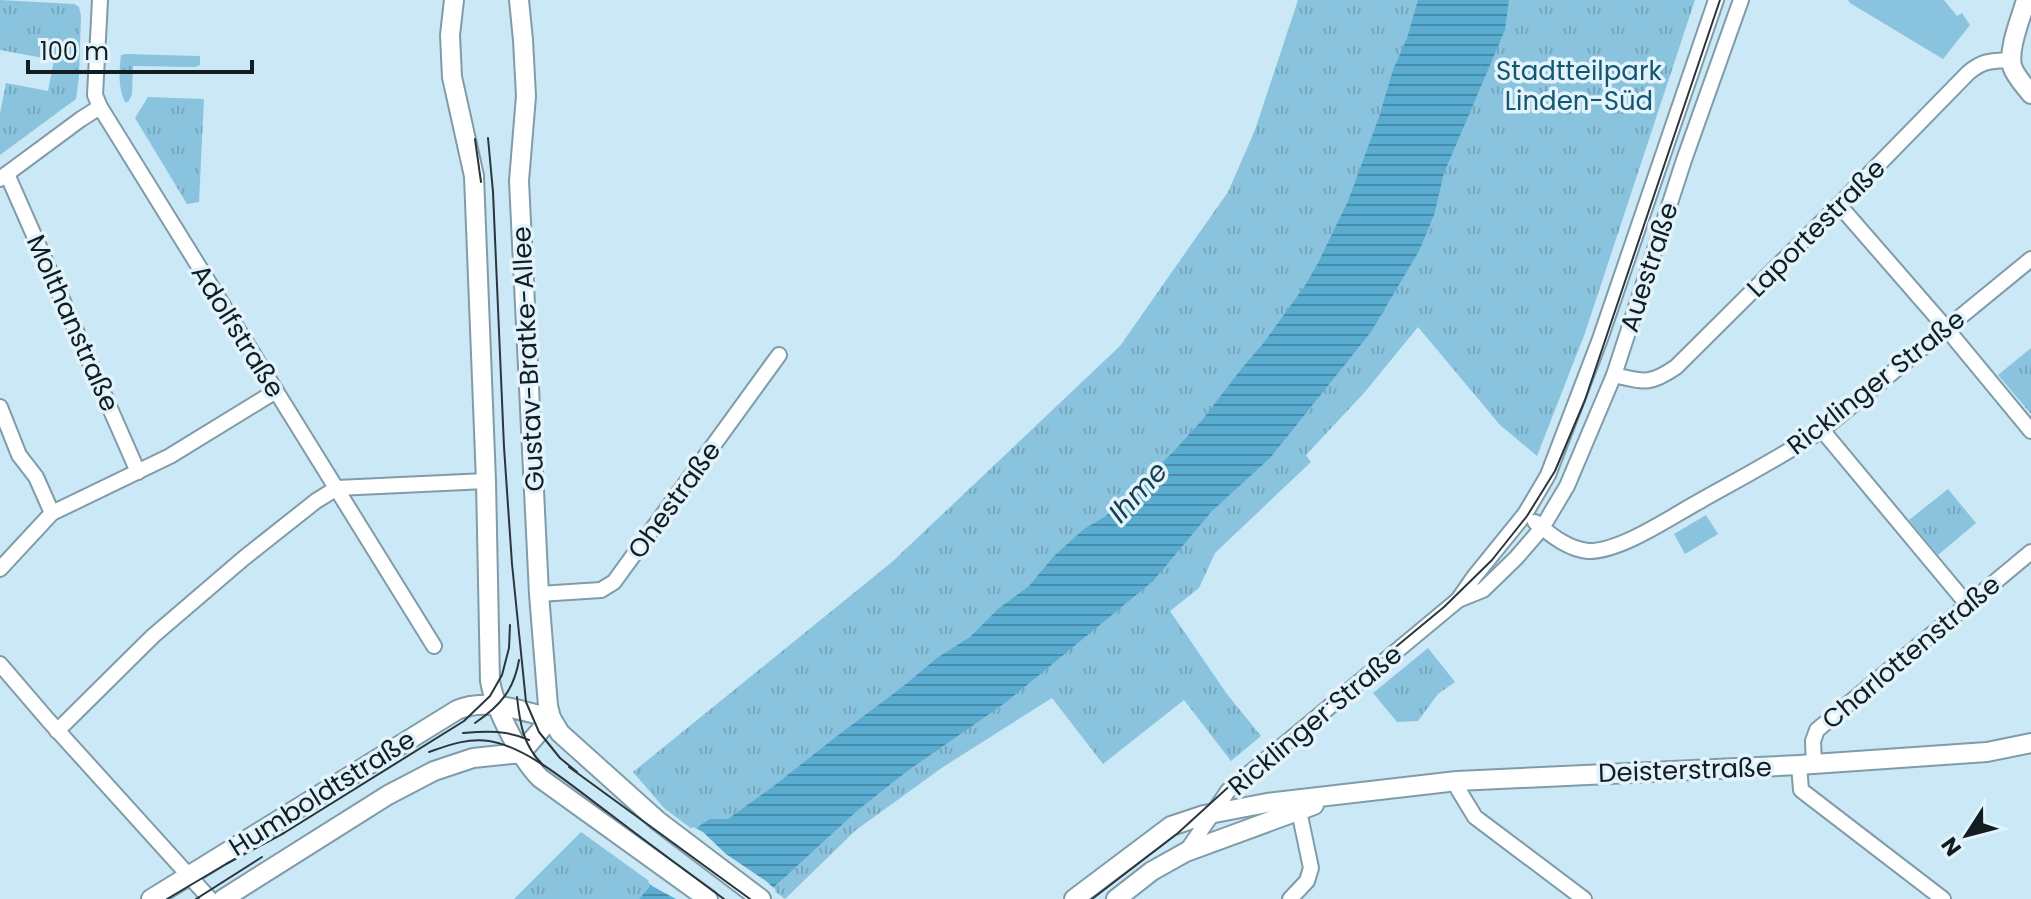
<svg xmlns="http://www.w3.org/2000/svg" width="2031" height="899" font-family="Poppins,sans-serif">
<defs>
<pattern id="park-tufts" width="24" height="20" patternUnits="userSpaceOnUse" patternTransform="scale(2)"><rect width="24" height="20" fill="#8ac3de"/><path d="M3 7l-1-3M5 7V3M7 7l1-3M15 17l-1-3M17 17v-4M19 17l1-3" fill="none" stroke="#76a7be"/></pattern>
<pattern id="water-rules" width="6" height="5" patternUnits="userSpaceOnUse" patternTransform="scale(2)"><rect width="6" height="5" fill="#5aadd1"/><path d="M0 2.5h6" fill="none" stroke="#498ca9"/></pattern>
</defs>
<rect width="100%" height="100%" fill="#cbe8f7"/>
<g fill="#8ac3de">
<polygon points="1848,0 1944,0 1957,16 1962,13 1970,25 1943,59 1850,3"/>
<polygon points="1706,515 1718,534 1685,554 1674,534"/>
</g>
<g fill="url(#park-tufts)">
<polygon points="0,0 74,4 79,7 81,16 79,77 76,99 0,155 0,113 6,83 48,91 54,60 0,50"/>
<polygon points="1298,0 1695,0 1585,333 1537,456 1500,425 1418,327 1364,393 1306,455 1311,462 1215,553 1199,588 1170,611 1227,694 1261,736 1231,761 1184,700 1103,764 1052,698 943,767 856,830 785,899 664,808 633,772 892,562 1120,346 1228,192 1255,130"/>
<path d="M 126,54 L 200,56 L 200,65 L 195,67 L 133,66 L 132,95 L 128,102 L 125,102 C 118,88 119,71 121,55 Z"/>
<polygon points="148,97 204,99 199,202 187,204 135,118"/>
<polygon points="2031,348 2031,414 1998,375"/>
<polygon points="1948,489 1976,523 1938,555 1909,520"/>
<polygon points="1428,648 1455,682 1438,694 1418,721 1397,722 1373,693"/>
<polygon points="581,832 652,883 639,899 514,899"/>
</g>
<polygon fill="url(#water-rules)" points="1418,0 1509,0 1505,30 1444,173 1434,215 1419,251 1371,332 1270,458 1212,511 1153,581 1005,703 906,772 858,810 761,899 639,899 699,826 710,819 728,819 775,785 837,736 901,688 937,658 970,637 998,609 1029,586 1054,556 1084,529 1106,516 1126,498 1174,451 1203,419 1242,368 1262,345 1306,284 1318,263 1348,201 1379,117 1393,70 1407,38"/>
<polygon fill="#cbe8f7" points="693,827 703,832 726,854 766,881 776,890 767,899 676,899 652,886 648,882"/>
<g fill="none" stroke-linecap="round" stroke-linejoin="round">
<g stroke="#809ca9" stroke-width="18">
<g id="minor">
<polyline points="100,0 95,95 100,107 434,646"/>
<polyline points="7,174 138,472"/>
<polyline points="0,179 81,119 100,107"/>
<polyline points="1839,205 1946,328 2031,431"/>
<path d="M 1614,375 C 1644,382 1650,385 1676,367 L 1839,205 L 1968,73 C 1983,60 1992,61 2011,60"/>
<polyline points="0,407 19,455 36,477 52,513"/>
<polyline points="1822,430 1967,604"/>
<path d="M 1535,522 C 1550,534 1567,549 1588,551 C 1620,552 1671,517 1700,501 C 1741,478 1783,456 1822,430 L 2031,259"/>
<polyline points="0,569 52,513 170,456 276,391"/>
<polyline points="539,594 601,590 614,582 779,355"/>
<polyline points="1458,600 1483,590 1516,558 1542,528 1567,486 1614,375 1684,160 1741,0"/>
<polyline points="0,664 48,720 210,899"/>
<polyline points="57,731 153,636 244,558 316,501 337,488 486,481"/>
<polyline points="1814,764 1813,741 1817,730 2031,552"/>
<polyline points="1799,765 1801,790 1943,899"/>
<polyline points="1457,781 1458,789 1475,817 1584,899"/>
<polyline points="1186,852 1228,791 1458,600 1474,577 1525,514 1548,475 1600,339 1716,0"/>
<polyline points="1290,899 1307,881 1311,868 1299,811"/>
</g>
</g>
<g stroke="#809ca9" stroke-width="22">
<g id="tertiary">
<path d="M 454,0 L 450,35 L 452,77 L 474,176 L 486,481 L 490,681 C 495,709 520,758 540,778 L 708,899"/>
<polyline points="519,0 523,40 526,96 519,181 539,594 548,706 551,718 560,733 658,821 761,899"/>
<path d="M 2026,0 C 2021,18 2008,48 2012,66 C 2015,76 2024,85 2031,94"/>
<path d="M 151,899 L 457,710 C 486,697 521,711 551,718"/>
<polyline points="223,899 388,795 434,771 473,758 521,753 551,718"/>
<polyline points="1074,899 1171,826 1204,815 1267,803 1457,781 1799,765 1987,752 2031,743"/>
<polyline points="1116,899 1152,871 1186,852 1314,805"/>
</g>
</g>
<use href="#minor" stroke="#fff" stroke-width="14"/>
<use href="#tertiary" stroke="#fff" stroke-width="18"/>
<g stroke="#29363c" stroke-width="2">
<polyline points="488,138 493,192 504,447 512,564 526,702 539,732 560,758 577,772"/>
<polyline points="475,139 481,182"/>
<path d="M 517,697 C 520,724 523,746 544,766"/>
<path d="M 475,723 C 500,706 514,690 519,660"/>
<path d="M 463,733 C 487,731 507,730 529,740"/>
<path d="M 429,752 C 449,745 467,738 489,741 C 529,747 578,791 610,814 C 648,843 686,871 724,899"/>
<polyline points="569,767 750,899"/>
<polyline points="167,899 226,864 284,833 464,721 490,696 502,675 509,648 510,625"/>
<polyline points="196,899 262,857"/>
<polyline points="1092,899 1178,833 1247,770 1444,607 1492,560 1527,516 1555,471 1585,400 1720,0"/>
</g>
</g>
<g text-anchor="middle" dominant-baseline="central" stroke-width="7" stroke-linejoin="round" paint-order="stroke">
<g font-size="26" fill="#155771" stroke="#e2f3fc">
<text x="1579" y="71">Stadtteilpark<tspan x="1579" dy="30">Linden-Süd</tspan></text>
</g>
<g font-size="26" fill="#121d22" stroke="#e2f3fc">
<text transform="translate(1816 228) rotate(-45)">Laportestraße</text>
<text transform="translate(1649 267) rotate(-72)">Auestraße</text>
<text transform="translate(73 323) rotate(66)">Molthanstraße</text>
<text transform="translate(238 331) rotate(58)">Adolfstraße</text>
<text transform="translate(528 359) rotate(-93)">Gustav-Bratke-Allee</text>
<text transform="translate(1876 382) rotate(-38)">Ricklinger Straße</text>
<text transform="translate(674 500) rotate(-54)">Ohestraße</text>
<text transform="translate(1911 652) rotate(-40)">Charlottenstraße</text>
<text transform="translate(1315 720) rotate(-40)">Ricklinger Straße</text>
<text transform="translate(1685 770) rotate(-2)">Deisterstraße</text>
<text transform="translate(322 793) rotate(-32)">Humboldtstraße</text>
</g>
<g font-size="28" font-style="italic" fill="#183d4d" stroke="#e2f3fc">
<text transform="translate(1138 492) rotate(-47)">Ihme</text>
</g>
</g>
<g transform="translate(1967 835) rotate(234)" stroke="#e2f3fc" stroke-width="6" paint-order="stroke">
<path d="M0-6L14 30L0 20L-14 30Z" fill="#121d22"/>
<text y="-12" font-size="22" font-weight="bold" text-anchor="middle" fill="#121d22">N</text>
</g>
<path d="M28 60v12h224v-12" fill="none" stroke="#121d22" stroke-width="4"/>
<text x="40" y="60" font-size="24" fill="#121d22" stroke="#e2f3fc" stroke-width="6" paint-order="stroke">100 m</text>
</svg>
